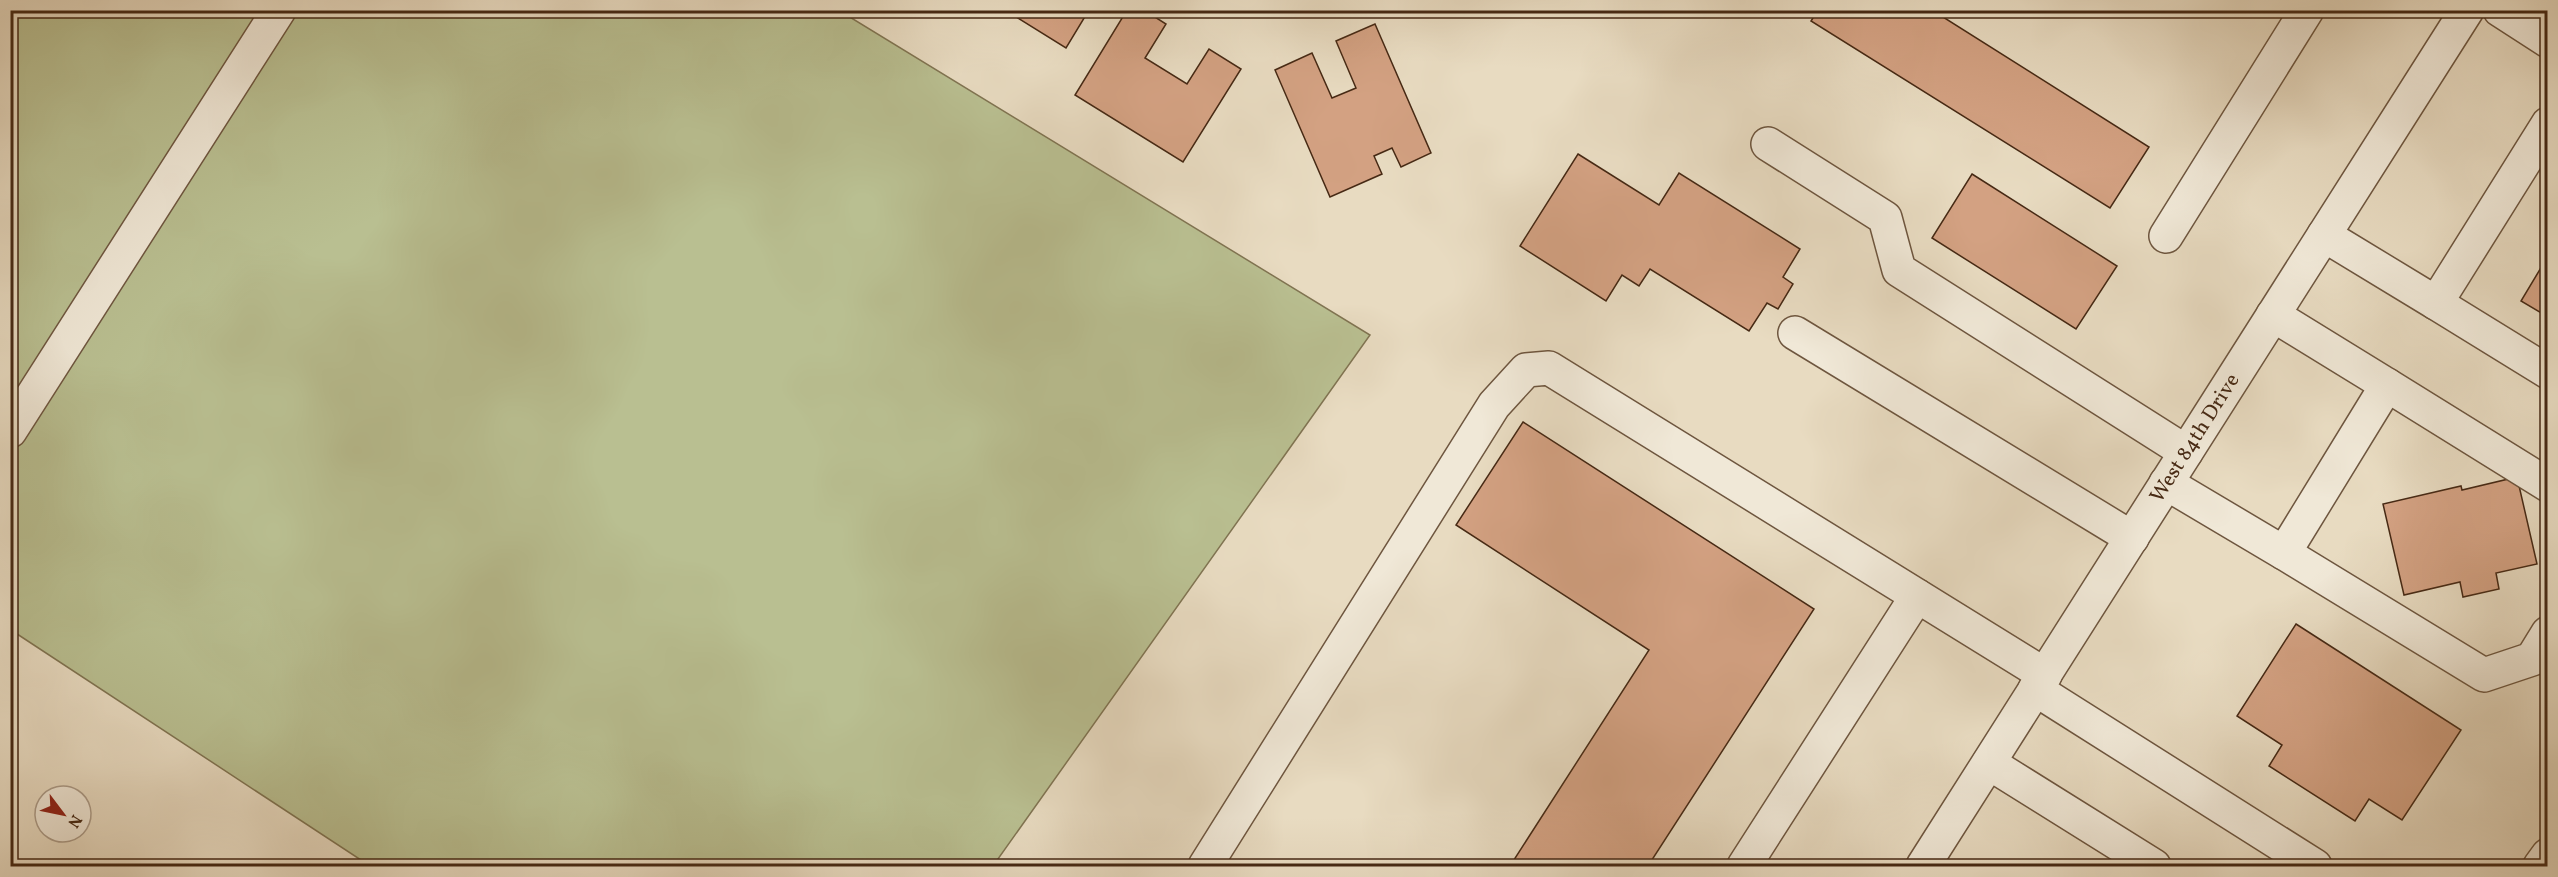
<svg xmlns="http://www.w3.org/2000/svg" width="2558" height="877" font-family="Vollkorn,serif">
<rect width="100%" height="100%" fill="#e8dbc1"/>
<filter id="stains"><feTurbulence type="fractalNoise" baseFrequency=".00333" numOctaves="4"/><feColorMatrix values="0 0 0 0 .2 0 0 0 0 .09 0 0 0 0 .02 0 0 0 .5 -.17"/></filter>
<radialGradient id="worn" r=".72"><stop offset=".6" stop-color="#630" stop-opacity="0"/><stop offset="1" stop-color="#630" stop-opacity=".3"/></radialGradient>
<polygon fill="#b9bf91" stroke="#807452" stroke-width="1.5" points="10,11 840,11 1370,335 993,866 370,866 11,630"/>
<g fill="#d3a182" stroke="#462914" stroke-width="1.5">
<polygon points="1005,10 1089,10 1066,48"/>
<polygon points="1127,10 1144,10 1166,24 1145,58 1187,84 1209,49 1241,69 1183,162 1075,95"/>
<polygon points="1818,10 1932,10 2149,147 2110,208 1811,21"/>
<polygon points="1375,24 1431,153 1401,167 1392,148 1374,156 1382,174 1330,197 1275,70 1312,53 1332,98 1356,88 1336,41"/>
<polygon points="1578,154 1659,205 1679,173 1800,249 1783,277 1793,284 1778,309 1767,303 1749,331 1650,269 1639,286 1622,275 1606,301 1520,246"/>
<polygon points="1972,174 2117,266 2076,329 1932,238"/>
<polygon points="2548,256 2548,317 2521,301"/>
<polygon points="1523,422 1814,609 1648,866 1510,866 1649,650 1456,525"/>
<polygon points="2517,477 2537,564 2496,573 2499,589 2463,597 2460,582 2404,595 2383,504 2461,486 2462,490"/>
<polygon points="2296,624 2461,730 2402,820 2369,799 2355,821 2269,766 2282,745 2237,716"/>
</g>
<g fill="none" stroke-linecap="round" stroke-linejoin="round">
<g stroke="#6e563f" stroke-width="36">
<g id="minor">
<polyline points="2500,10 2548,41"/>
<polyline points="1768,144 1885,218 1899,270 2186,452"/>
<polyline points="2324,235 2436,303 2548,124"/>
<polyline points="2166,236 2307,10"/>
<polyline points="2436,303 2548,372"/>
<polyline points="1795,333 2132,538"/>
<polyline points="2387,385 2548,485"/>
<polyline points="10,431 279,10"/>
<polyline points="2166,483 2284,553 2387,385 2273,315"/>
<polyline points="2284,553 2484,675 2532,659 2548,633"/>
<polyline points="2035,689 2315,866"/>
<polyline points="1989,763 2154,866"/>
<polyline points="1205,866 1494,405 1526,370 1549,368 2045,675"/>
<polyline points="1744,866 1917,596"/>
<path id="s1" d="M 1923,866 L 2467,10"/>
<polyline points="2540,866 2548,855"/>
</g>
</g>
<use href="#minor" stroke="#f0e8d7" stroke-width="33"/>
</g>
<g text-anchor="middle" dominant-baseline="central" stroke-width="6" stroke-linejoin="round" paint-order="stroke">
<g font-size="21" fill="#462914" stroke="#f0e8d7">
<text stroke="none"><textPath href="#s1" startOffset="507">West 84th Drive</textPath></text>
</g>
</g>
<rect width="2558" height="877" fill="none" stroke="#e8dbc1" stroke-width="36"/>
<rect x="12" y="12" width="2534" height="853" fill="none" stroke="#462914" stroke-width="3"/>
<rect x="18" y="18" width="2522" height="841" fill="none" stroke="#462914" stroke-width="1.5"/>
<g transform="translate(63 814) rotate(122)"><circle r="28" fill="#f0e8d7" stroke="#ac9c89" stroke-width="1.5"/>
<path d="M0-4.5L10 22L0 15L-10 22Z" fill="#8f2418"/>
<text y="-9" font-size="16" font-weight="bold" text-anchor="middle" fill="#462914">N</text>
</g>
<rect width="100%" height="100%" filter="url(#stains)"/>
<rect width="100%" height="100%" fill="url(#worn)"/>
</svg>
